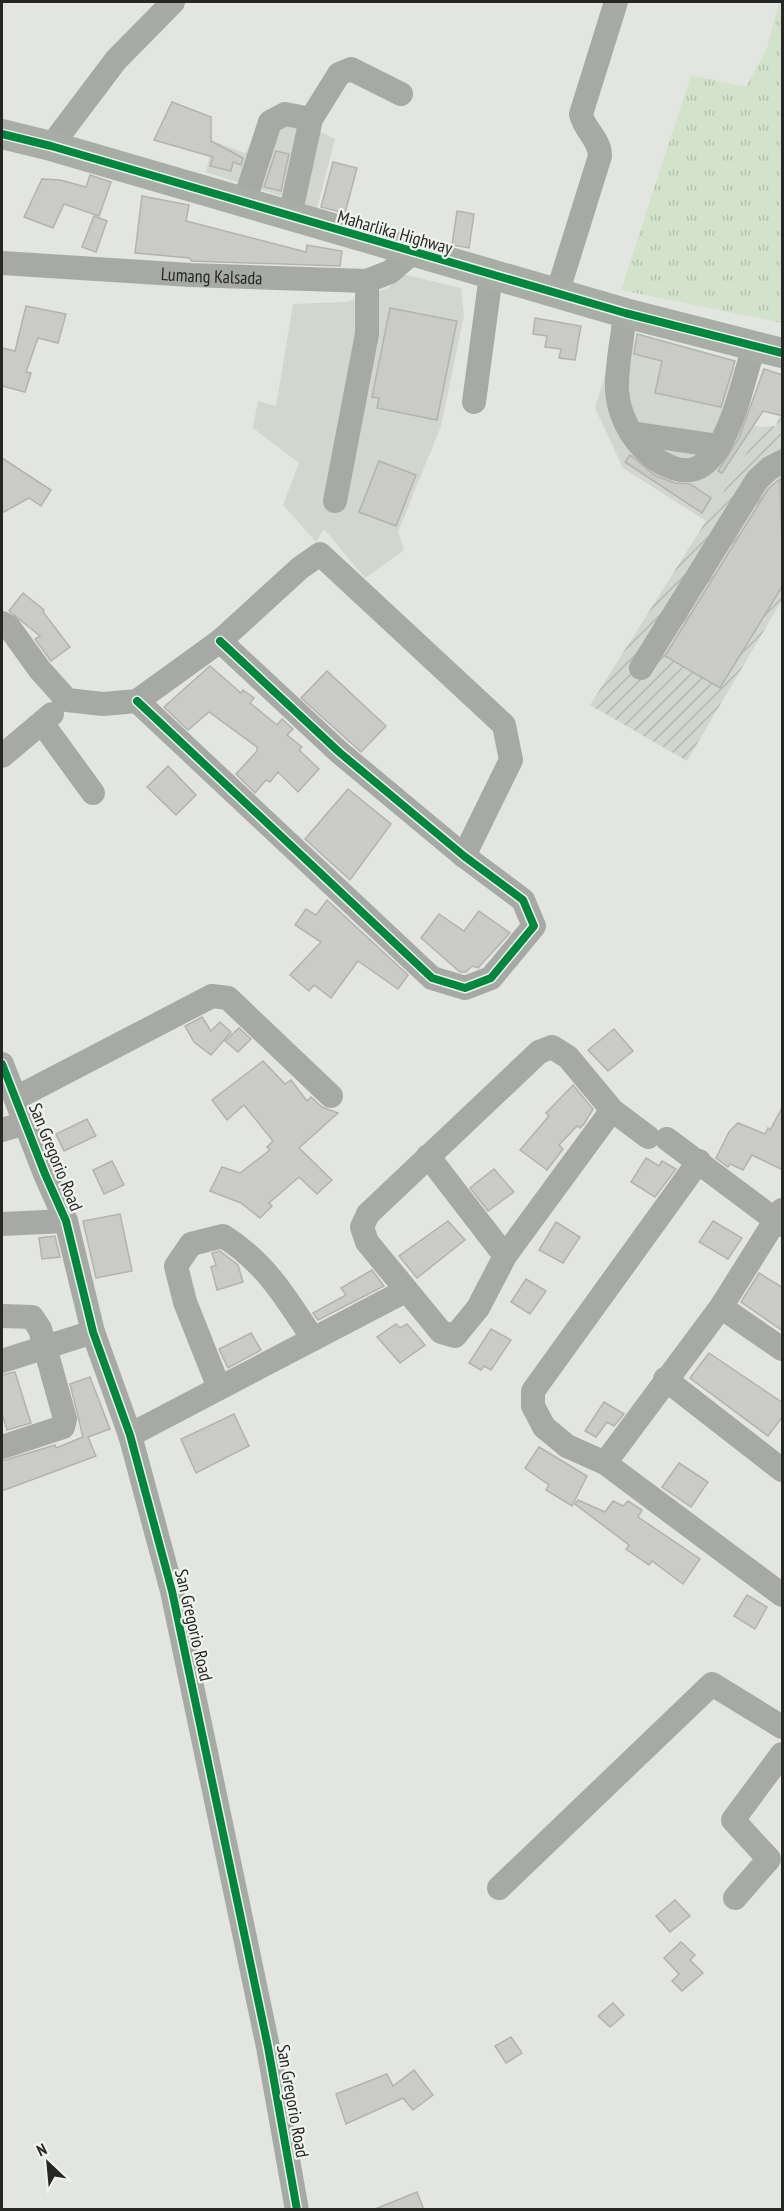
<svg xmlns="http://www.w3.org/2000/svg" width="784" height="2211" font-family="'PT Sans Narrow',sans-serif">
<defs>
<pattern id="industrial-furrows" width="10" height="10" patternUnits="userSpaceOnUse" patternTransform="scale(1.5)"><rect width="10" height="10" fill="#d1d6ce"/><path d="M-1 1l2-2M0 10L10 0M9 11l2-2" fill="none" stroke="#b3b8b1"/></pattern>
<pattern id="grass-tufts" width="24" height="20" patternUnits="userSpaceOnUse" patternTransform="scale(1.5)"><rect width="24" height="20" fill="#d3e2ca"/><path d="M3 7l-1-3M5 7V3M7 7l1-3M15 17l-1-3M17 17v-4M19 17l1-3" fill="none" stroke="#b5c2ad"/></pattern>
</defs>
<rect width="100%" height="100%" fill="#e3e5e1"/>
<g fill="#d1d6ce">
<polygon points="272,108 335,139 317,208 206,172 213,141 245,153"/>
<polygon points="402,274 461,288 464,316 441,426 398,532 404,550 365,578 324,529 316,542 283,505 299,463 253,428 258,401 276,406 293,304 346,302 388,288"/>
<polygon points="616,338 757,372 746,424 762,427 706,521 623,468 595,408"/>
</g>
<polygon fill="url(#industrial-furrows)" points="782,408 782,600 687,761 590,705 706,521 762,427 776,426"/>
<polygon fill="url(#grass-tufts)" points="779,2 782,2 782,323 621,290 691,75 746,87 767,48"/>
<g fill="#cacbc9" stroke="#b2b3b1" stroke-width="1.5">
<polygon points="172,102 211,117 211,141 243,158 241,165 233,162 231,171 210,166 213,157 154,140"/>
<polygon points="276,151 289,154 281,191 264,187"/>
<polygon points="333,162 357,168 345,213 321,207"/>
<polygon points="90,175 111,182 99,216 64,204 53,228 24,217 42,179 60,180 86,187"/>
<polygon points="142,196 189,205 186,221 306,252 307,245 342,251 340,266 191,261 190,258 135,253"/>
<polygon points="457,211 474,214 469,248 452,245"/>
<polygon points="94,216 107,221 96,252 82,247"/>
<polygon points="26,306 66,314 58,343 38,338 26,372 31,373 25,392 2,386 2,348 15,351"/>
<polygon points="390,308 457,321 437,420 377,408 379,398 372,397"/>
<polygon points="535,318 581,326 575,360 559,358 561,349 545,347 547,336 533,334"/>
<polygon points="637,334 735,361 721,407 655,393 662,361 634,354"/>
<polygon points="764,369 783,375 783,416 763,411 722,473 718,471 739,438"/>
<polygon points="630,455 656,476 675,483 690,484 711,498 702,513 625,462"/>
<polygon points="2,458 51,490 41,506 29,498 2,513"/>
<polygon points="379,461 416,475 396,526 359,512"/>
<polygon points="780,479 783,585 720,688 665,656 768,489"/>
<polygon points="23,593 44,610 43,612 70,647 51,661 35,639 40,636 9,611"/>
<polygon points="210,666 241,693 243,690 254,698 250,703 277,725 282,719 293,729 287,735 302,747 299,750 319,769 298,792 278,772 270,782 266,780 255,793 236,774 257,751 257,747 209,712 188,730 164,707"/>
<polygon points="327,671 386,726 361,752 301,698"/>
<polygon points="168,766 196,795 176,815 147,787"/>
<polygon points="348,789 391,824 350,880 305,839"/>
<polygon points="327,900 408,975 398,989 358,961 331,998 314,985 309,991 290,975 321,942 295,925 306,909 316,915"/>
<polygon points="479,911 510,933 478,968 472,966 466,972 460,972 421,938 439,914 464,931"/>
<polygon points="202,1017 211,1031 220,1022 231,1032 211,1055 194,1042 185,1026"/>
<polygon points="239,1028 251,1039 238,1052 225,1041"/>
<polygon points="614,1029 633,1051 608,1071 588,1050"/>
<polygon points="263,1061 285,1084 291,1080 307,1101 311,1097 322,1107 338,1113 299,1148 332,1180 317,1194 299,1177 269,1203 272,1206 260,1218 241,1203 210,1191 222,1167 240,1173 270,1150 267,1147 273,1141 244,1105 227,1120 212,1100"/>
<polygon points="573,1085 593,1109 584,1124 580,1128 577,1126 559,1145 563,1149 547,1170 520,1150 549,1116 546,1113"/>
<polygon points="783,1106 783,1170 752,1155 743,1170 730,1164 728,1167 716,1158 729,1132 738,1123 765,1134 768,1128 770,1130"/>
<polygon points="87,1119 96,1136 64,1151 56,1134"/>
<polygon points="646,1158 659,1166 662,1161 676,1169 655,1197 631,1182"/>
<polygon points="112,1161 124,1185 104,1194 93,1170"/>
<polygon points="494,1169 514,1192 488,1211 470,1188"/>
<polygon points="120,1214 132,1271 96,1278 83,1221"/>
<polygon points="448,1221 465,1240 417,1278 399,1256"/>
<polygon points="713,1221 742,1238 728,1259 699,1242"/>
<polygon points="556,1222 580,1237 563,1263 539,1250"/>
<polygon points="55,1236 60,1257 42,1259 39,1238"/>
<polygon points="220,1251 238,1265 243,1282 217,1290 211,1267 216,1265 212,1253"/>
<polygon points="372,1270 384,1286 318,1320 313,1313 346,1295 341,1288"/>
<polygon points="759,1273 783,1288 783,1331 741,1302"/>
<polygon points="526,1279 546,1291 530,1314 511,1302"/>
<polygon points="396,1324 400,1328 407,1324 425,1345 400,1363 377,1337"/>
<polygon points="491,1329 511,1340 491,1370 484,1366 481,1370 469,1363"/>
<polygon points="251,1333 261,1350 228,1368 219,1349"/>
<polygon points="709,1353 783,1403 783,1416 768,1436 690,1378"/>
<polygon points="15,1372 31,1423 7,1430 2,1414 2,1375"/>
<polygon points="90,1377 110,1429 88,1437 96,1456 2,1491 2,1461 55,1445 56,1448 83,1437 70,1384"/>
<polygon points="604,1402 624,1414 614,1426 607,1422 596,1437 585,1431"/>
<polygon points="234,1414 249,1446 196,1473 181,1439"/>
<polygon points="539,1447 587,1476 572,1506 546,1490 549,1485 525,1468"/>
<polygon points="679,1463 708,1482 691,1507 662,1487"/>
<polygon points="578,1500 605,1512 613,1501 623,1506 628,1501 642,1510 638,1517 700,1559 683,1584 652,1561 649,1565 626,1549 629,1545 575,1504"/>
<polygon points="747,1595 767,1607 755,1629 734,1616"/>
<polygon points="675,1900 690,1916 670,1932 656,1916"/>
<polygon points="681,1942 695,1955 690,1960 703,1973 682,1991 672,1981 679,1974 664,1958"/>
<polygon points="613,2003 624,2015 610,2027 598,2016"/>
<polygon points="511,2037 522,2053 506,2063 495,2046"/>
<polygon points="414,2070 433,2095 413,2110 403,2098 346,2124 336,2094 387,2074 393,2086"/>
<polygon points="417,2192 424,2210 375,2210 375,2209"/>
</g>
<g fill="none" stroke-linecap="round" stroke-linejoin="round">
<g stroke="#a7aaa4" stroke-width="24">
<polyline points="51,146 116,60 173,2"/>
<polyline points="244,203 270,122 285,114 311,119 339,74 351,69 401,94"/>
<polyline points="290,216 311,119"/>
<path id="s1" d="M 2,263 L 190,275 L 367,281 L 390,272 L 413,252"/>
<path d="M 557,294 L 600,156 C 600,139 584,130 581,114 L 616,2"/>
<path d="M 625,313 C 623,338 616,365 617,390 C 619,423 642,457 673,468 C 689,473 701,470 712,456 C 733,431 745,376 754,345"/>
<polyline points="474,402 491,275"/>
<polyline points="631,433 719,446"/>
<polyline points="335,501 367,334 367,281"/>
<polyline points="2,623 9,627 40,670 67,700 103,704 137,701 220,641 300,568 320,554 504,725 511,760 464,856"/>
<polyline points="641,668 757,480 770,468 782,462"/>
<polyline points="137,701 432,978 465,988 491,978 534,926 523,900 464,856 339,752 220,641"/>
<polyline points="42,723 93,793"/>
<polyline points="2,756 52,714"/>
<polyline points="2,1064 45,1174 66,1221 93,1332 130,1435 172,1591 268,2047 297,2210"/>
<polyline points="16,1098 212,996 228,998 331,1096"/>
<polyline points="612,1110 505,1256 478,1308 455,1336 441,1332 367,1242 362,1227 368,1214 539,1052 552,1047 568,1057 612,1110 648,1137"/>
<polyline points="2,1130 26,1123"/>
<polyline points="667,1139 782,1225"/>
<polyline points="428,1156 505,1256"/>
<polyline points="699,1161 533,1391 533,1406 544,1427 567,1446 605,1463 782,1595"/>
<polyline points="2,1224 66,1221"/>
<polyline points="721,1307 782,1349"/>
<polyline points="2,1316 32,1317 40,1329 65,1419 63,1427 2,1447"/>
<polyline points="2,1361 93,1332"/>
<polyline points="665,1379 782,1470"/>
<path d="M 219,1388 L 185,1302 L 176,1266 L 191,1244 L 223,1236 C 265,1262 287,1299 313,1339"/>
<polyline points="130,1435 405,1291"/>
<polyline points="605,1463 721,1307 782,1210"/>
<polyline points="499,1888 712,1684 782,1727"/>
<polyline points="735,1898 769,1859 733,1820 782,1754"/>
</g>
<polyline stroke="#a8ada6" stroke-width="30" points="2,134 51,146 625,313 782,353"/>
<g stroke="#f0f3ee" stroke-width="11">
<g id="cycleway">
<polyline points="2,134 51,146 625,313 782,353"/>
<polyline points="137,701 432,978 465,988 491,978 534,926 523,900 464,856 339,752 220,641"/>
<polyline points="2,1064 45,1174 66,1221 93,1332 130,1435 172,1591 268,2047 297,2210"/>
</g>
</g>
<use href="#cycleway" stroke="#00873e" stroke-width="8"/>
</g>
<g text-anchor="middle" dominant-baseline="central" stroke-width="4.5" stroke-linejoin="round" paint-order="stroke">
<g font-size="18" fill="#262725" stroke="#f0f3ee">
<text transform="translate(395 232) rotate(16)">Maharlika Highway</text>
<text stroke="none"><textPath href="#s1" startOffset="210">Lumang Kalsada</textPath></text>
<text transform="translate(56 1157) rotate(68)">San Gregorio Road</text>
<text transform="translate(194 1625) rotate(77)">San Gregorio Road</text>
<text transform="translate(293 2101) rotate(80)">San Gregorio Road</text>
</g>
</g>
<rect width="784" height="2211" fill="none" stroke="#262725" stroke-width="6"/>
<g transform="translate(48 2163) rotate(334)" stroke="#f0f3ee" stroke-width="4.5" paint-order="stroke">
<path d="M0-4.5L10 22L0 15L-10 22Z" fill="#262725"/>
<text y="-9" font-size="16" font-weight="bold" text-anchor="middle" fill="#262725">N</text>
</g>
</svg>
